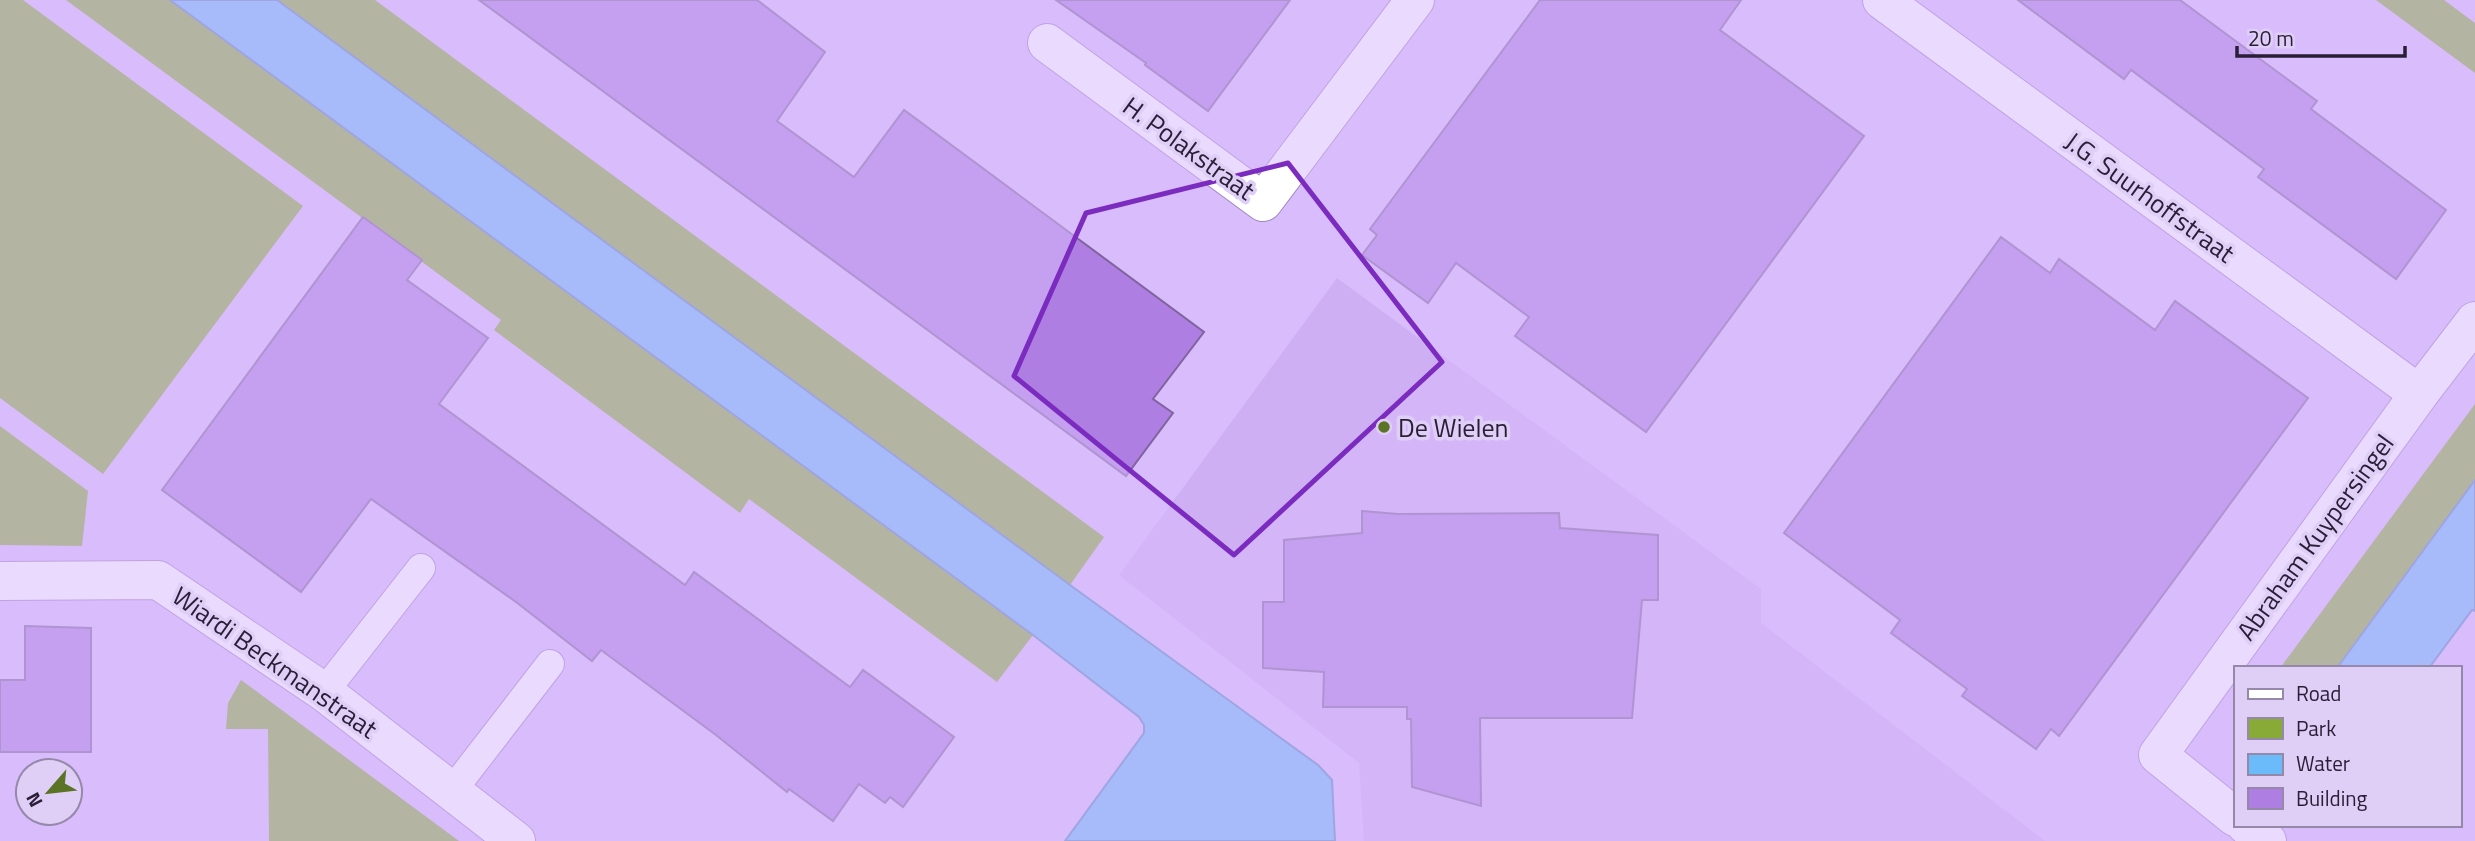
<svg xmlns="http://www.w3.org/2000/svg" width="2475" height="841" font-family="'Titillium Web',sans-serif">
<rect width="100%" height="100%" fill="#d8bcfc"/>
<polygon fill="#ceaff4" points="1337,278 1761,589 1761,623 2045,841 1364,841 1359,763 1119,575"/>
<g fill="#88ab38">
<polygon points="0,0 23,0 303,206 103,474 0,398"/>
<polygon points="66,0 170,0 1033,635 997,682 749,499 740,513 494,330 501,320"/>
<polygon points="277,0 375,0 1104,537 1070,585"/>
<polygon points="2376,0 2444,0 2475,23 2475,73"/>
<polygon points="2475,404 2475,480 2337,668 2280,668"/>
<polygon points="0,426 88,491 82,546 0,545"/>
<polygon points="241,680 459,841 269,841 268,729 226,729 228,703"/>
</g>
<g fill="#6bbafa" stroke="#578bbf" stroke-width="2">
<polygon points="170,0 277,0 1070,585 1318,765 1332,780 1335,841 1065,841 1144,733 1144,725 1139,717 1033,635"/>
<polygon points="2475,480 2475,611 2472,610 2429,668 2337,668"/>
</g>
<g fill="#ae7ee3" stroke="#7f649e" stroke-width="2">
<polygon points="479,0 757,0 825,52 777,121 854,177 904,110 1204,332 1153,399 1173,413 1126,476"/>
<polygon points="1056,0 1290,0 1208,111 1145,65 1146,63"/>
<polygon points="1540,0 1741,0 1720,30 1864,136 1646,432 1515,336 1529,317 1456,263 1428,303 1362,255 1377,235 1370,229"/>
<polygon points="2018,0 2180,0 2317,101 2311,109 2446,210 2396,279 2258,177 2264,169 2131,70 2124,79"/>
<polygon points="363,217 422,260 407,280 488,338 439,404 685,585 694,572 850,687 863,670 954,737 903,807 890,797 885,803 859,784 833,821 789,789 787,792 716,735 601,650 592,661 516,602 371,499 301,592 162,490"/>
<polygon points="2001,237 2050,273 2059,259 2155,330 2175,301 2308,398 2059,736 2051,729 2036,749 1962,696 1967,689 1891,633 1900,620 1784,533"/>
<polygon points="1362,511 1398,514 1559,513 1560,528 1658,535 1658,600 1642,600 1632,718 1480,718 1481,806 1412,787 1411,719 1407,719 1407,707 1323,707 1324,672 1263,668 1263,602 1284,602 1284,540 1362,533"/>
<polygon points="25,626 91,628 91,752 0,752 0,680 25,680"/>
</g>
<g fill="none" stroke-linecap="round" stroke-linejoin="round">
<g stroke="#a085c2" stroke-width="30">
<g id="lane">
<polyline points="324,692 421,568"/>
<polyline points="452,791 550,664"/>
</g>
</g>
<g stroke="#a085c2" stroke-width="40">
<g id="street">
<polyline points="1882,0 2419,394"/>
<polyline points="1047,43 1263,202 1415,0"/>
<polyline points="0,581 158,580 324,692 516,841"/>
<polyline points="2235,817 2158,755 2419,394 2475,321"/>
<polyline points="2246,825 2267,841"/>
</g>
</g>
<use href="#lane" stroke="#fff" stroke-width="28"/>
<use href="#street" stroke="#fff" stroke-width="38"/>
</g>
<path d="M0 0H2475V841H0ZM 1288,163 L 1442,362 L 1234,555 L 1014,376 L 1086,213 Z" fill="#d8bcfc" fill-opacity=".55" fill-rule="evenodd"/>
<path fill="none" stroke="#7b2cbf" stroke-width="5" stroke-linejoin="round" d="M 1288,163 L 1442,362 L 1234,555 L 1014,376 L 1086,213 Z"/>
<circle fill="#5b7324" stroke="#dfcff6" stroke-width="2.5" cx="1384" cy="427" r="7"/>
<g text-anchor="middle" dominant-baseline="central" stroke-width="7" stroke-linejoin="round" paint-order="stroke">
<g font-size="26" fill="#291e36" stroke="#dfcff6">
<text transform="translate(1189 148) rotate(36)">H. Polakstraat</text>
<text transform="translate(2150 197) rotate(36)">J.G. Suurhoffstraat</text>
<text transform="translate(2315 537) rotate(-54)">Abraham Kuypersingel</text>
<text transform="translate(275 662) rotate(35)">Wiardi Beckmanstraat</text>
</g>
<g font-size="26" fill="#291e36" stroke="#dfcff6" text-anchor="start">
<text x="1398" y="427">De Wielen</text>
</g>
</g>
<rect x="2234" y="666" width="228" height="161" fill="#dfcff6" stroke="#9688a9" stroke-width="2"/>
<rect x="2248" y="689" width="35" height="10" fill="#ffffff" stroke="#9688a9" stroke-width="2"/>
<text x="2296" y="701" font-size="21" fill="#291e36">Road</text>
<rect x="2248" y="718" width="35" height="21" fill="#88ab38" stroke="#9688a9" stroke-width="2"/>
<text x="2296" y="736" font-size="21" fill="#291e36">Park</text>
<rect x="2248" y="754" width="35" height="21" fill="#6bbafa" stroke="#9688a9" stroke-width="2"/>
<text x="2296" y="771" font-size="21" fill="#291e36">Water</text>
<rect x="2248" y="788" width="35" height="21" fill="#ae7ee3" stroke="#9688a9" stroke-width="2"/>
<text x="2296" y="806" font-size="21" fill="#291e36">Building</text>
<g transform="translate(49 792) rotate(242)"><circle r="33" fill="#dfcff6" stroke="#9688a9" stroke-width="2"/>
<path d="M0-5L12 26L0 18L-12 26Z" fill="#5b7324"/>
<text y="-10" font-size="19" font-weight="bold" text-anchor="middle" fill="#291e36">N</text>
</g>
<path d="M2237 46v10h168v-10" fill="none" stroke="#291e36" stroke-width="3.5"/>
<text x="2248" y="46" font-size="21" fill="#291e36" stroke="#dfcff6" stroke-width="5" paint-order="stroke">20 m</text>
</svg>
